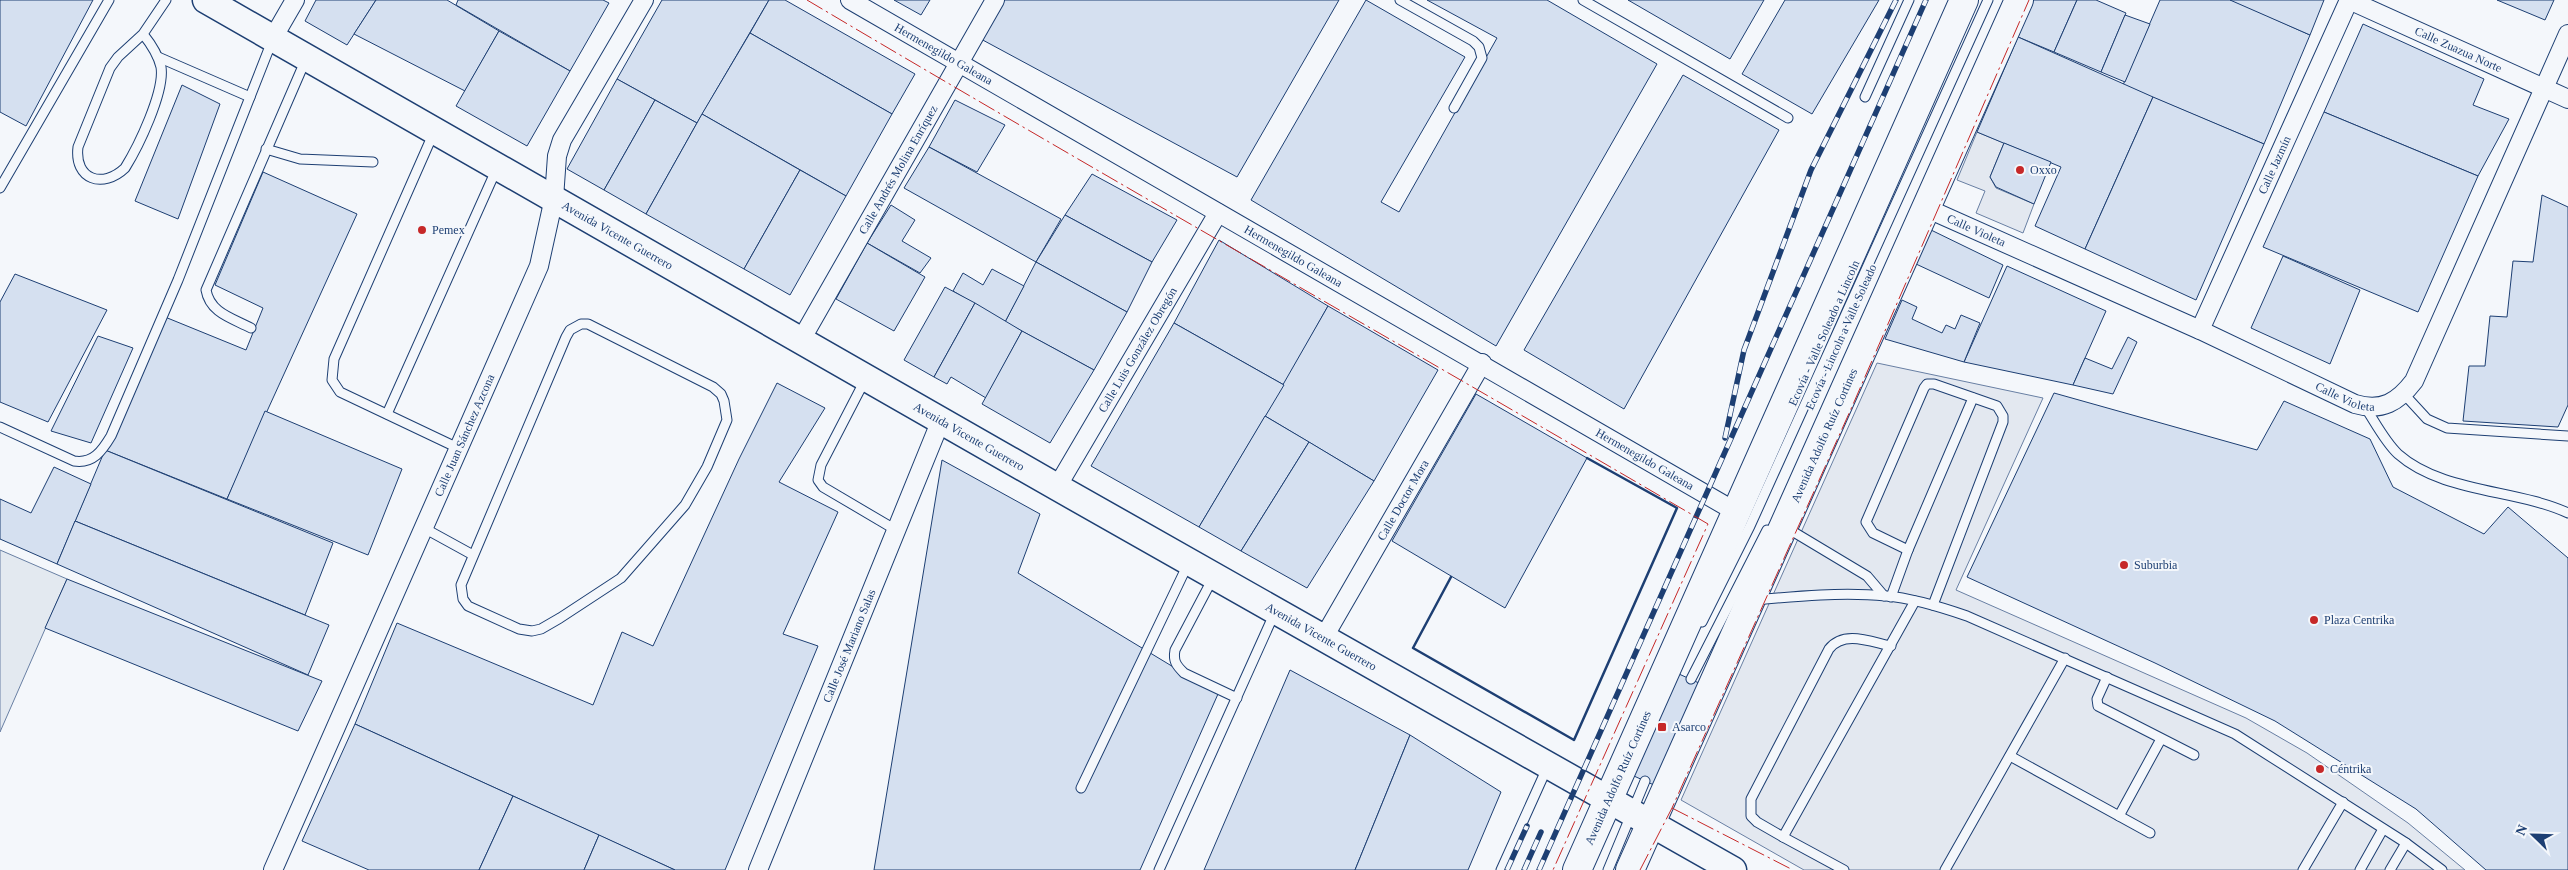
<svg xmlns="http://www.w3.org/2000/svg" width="2568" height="870" font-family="Georgia,serif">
<rect width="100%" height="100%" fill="#f4f7fb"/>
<polygon fill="#e3e9f0" stroke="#687fa3" points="0,550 67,579 0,732"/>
<g fill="#e3e8f0" stroke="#687fa3">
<polygon points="1977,132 2004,143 1990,177 1996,188 2034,204 2023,233 1976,213 1985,191 1957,180"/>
<polygon points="1877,363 2043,398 1956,590 2246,718 2307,753 2408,823 2465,870 1804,870 1681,800"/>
</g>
<g fill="#d5e0f0" stroke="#1d3f73">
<polygon points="0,0 93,0 26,126 0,112"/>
<polygon points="316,0 376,0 347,45 305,21"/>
<polygon points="376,0 447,0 499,31 465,91 354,34"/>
<polygon points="458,0 603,0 609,3 570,71 456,5"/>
<polygon points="662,0 769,0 697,123 617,79"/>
<polygon points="769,0 785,0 915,74 892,114 750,33"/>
<polygon points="894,0 930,0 921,15"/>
<polygon points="1001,0 1339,0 1237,177 979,38"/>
<polygon points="1366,0 1465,57 1381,202 1399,212 1497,38 1427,0 1547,0 1657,64 1496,346 1251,200"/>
<polygon points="1628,0 1764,0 1730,59"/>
<polygon points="1785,0 1879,0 1812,114 1742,74"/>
<polygon points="2033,0 2077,0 2054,52 2018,37"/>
<polygon points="2077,0 2096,0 2126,13 2101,72 2054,52"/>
<polygon points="2160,0 2232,0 2310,35 2264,144 2123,85"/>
<polygon points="2230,0 2324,0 2310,35"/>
<polygon points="2497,0 2554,0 2545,20"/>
<polygon points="2125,15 2150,24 2125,82 2101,72"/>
<polygon points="2363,24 2484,79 2473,105 2509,119 2478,176 2324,112"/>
<polygon points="499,31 570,71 527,146 456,106"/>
<polygon points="750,33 892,114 846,196 702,114"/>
<polygon points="2018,37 2153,97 2085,249 2035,226 2061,167 1977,132"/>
<polygon points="1683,75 1779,130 1624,409 1524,350"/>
<polygon points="617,79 655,100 604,190 567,169"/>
<polygon points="182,85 220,104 178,219 135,201"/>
<polygon points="2153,97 2264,144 2196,300 2085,249"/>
<polygon points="655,100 697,123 646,214 604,190"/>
<polygon points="955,100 1005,125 977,172 929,147"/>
<polygon points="2324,112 2478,176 2418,312 2263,247"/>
<polygon points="702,114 800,170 744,269 646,214"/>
<polygon points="2004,143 2051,162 2034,204 1996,187 1990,177"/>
<polygon points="929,147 1061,219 1036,262 904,188"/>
<polygon points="800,170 846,196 790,295 744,269"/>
<polygon points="263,172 357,214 227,499 105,450 165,317 246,350 263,308 215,285"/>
<polygon points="1092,174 1177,220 1152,262 1065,215"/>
<polygon points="2542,195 2568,207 2568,405 2558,427 2463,421 2469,366 2485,366 2490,316 2507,317 2513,261 2533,262"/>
<polygon points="891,205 915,220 902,241 931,258 920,273 867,243"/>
<polygon points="1065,215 1152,262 1127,312 1036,262"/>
<polygon points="1931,230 2003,265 1989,298 1916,264"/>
<polygon points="1219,240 1328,306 1284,385 1174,323"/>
<polygon points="867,243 925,277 894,331 836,299"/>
<polygon points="2283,256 2360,290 2330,364 2251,328"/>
<polygon points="1036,262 1127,312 1094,370 1005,322"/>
<polygon points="2007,266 2106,311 2073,385 1964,362"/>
<polygon points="992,269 1024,286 1005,322 953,291 963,273 983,285"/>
<polygon points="15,274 107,310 48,422 0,402 0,302"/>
<polygon points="945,287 975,303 934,377 904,360"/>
<polygon points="1902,300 1917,307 1912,319 1942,333 1946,325 1955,329 1961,315 1980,323 1964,362 1885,339"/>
<polygon points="975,303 1022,331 986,398 951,377 947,384 934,377"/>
<polygon points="1328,306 1438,370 1374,481 1265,416"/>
<polygon points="1174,323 1284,385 1199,527 1091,466"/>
<polygon points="1022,331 1094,370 1050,443 982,404"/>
<polygon points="98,336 133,348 91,443 51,431"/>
<polygon points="2128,337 2137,342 2113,394 2073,385 2085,358 2112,369"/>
<polygon points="777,383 825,408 779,482 838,512 783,634 818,646 725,870 675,870 355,724 397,623 593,705 622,632 653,646 739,459"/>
<polygon points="2054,393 2257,450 2284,401 2370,439 2393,487 2484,534 2508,507 2568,558 2568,870 2486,870 2416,809 2275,721 2155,663 1967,577"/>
<polygon points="1476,394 1587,458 1505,608 1392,541"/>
<polygon points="265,411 402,469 368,555 227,499"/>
<polygon points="1265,416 1309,442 1241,551 1199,527"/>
<polygon points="1309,442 1374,481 1307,588 1241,551"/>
<polygon points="105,450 333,543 305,615 75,521"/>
<polygon points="942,460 1040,514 1018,573 1218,694 1140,870 874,870"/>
<polygon points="54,467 91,484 57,564 0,539 0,499 31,513"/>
<polygon points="75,521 329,625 308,675 57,564"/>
<polygon points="67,579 322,681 298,731 45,628"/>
<polygon points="1290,670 1410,735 1355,870 1204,870"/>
<polygon points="1670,670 1699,683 1654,785 1625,772"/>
<polygon points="355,724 513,796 479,870 369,870 302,841"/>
<polygon points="1410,735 1501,792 1468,870 1355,870"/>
<polygon points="513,796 599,835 584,870 479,870"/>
<polygon points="599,835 675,870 584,870"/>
</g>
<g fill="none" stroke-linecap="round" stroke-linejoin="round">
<g stroke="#1d3f73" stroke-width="11">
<g id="lane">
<polyline points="1400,0 1473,41 1479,47 1482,58 1454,108"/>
<polyline points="1583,0 1788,118"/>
<path d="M 143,34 C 151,44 158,54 161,67 C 165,92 138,147 125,168 C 103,189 74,180 78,147 L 110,68 L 118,57 L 143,34 L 166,0"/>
<polyline points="158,57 250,97"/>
<polyline points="1865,97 1909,0"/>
<polyline points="434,132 334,359 332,380 340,392 458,448"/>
<polyline points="266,149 300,159 373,162"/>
<polyline points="0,188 109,0"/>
<polygon points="581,324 588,324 713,387 721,394 724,401 727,420 707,467 685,505 621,578 560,618 541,629 532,631 519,629 468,606 463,599 461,585 566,337 570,330"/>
<path d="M 251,328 C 232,318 210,313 206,290 L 306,59"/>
<polyline points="865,380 821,465 818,480 823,487 896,530"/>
<polyline points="2404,394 2427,419 2447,428 2568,436"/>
<path d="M 2365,407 C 2375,422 2385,442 2398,454 C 2442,493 2516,489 2568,513"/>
<polyline points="387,414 497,168"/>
<path d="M 0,427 L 74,461 C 93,464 102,451 111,436 L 178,280 L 272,41"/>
<polyline points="422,527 473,555"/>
<polyline points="1787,528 1867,576 1884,596"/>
<polyline points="1908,550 1873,533 1866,522 1924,388 1927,384 1934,384 1997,406 2003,416 2003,422 1933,605"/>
<path d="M 1213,578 L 1175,650 C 1173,661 1176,665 1184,673 L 1237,698"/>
<polyline points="1891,597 1908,550 1973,398"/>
<path d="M 1756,600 C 1798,596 1843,592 1886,596 C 1913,598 1941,607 1967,616 L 2235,734 L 2406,843 L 2442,870"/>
<polyline points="1702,622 1750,526 1988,0"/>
<polyline points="2107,677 2097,699 2098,706 2194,755"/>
<polyline points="1691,679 1767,530"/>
<polyline points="2010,756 2150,833"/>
<polyline points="1081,788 1188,564"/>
<polyline points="2119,816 2161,739"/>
<path d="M 1783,837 L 1757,822 L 1751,816 L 1751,799 L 1829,649 C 1844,630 1871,642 1891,646"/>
<polyline points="1159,870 1275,612"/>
<polyline points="1501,870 1547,768"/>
<polyline points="1608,870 1645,781"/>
<polyline points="1844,870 1783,837 1915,601"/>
<polyline points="1945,870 2065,658"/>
<polyline points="2303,870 2343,802"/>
<polyline points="2360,870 2383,829"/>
<polyline points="2390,870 2406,843"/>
</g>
</g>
<g stroke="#1d3f73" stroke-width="20">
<g id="street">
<path id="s1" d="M 850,0 L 1738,513"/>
<path id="s2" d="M 2349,0 L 2568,99"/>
<polyline points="273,38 295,0"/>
<path id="s3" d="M 1926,208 L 2200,330 L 2355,404 C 2382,412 2398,402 2414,381 L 2568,34"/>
<path id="s4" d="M 2200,330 L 2349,0"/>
<path id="s5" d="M 801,340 L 995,0"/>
<path id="s6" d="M 1057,487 L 1218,213"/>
<path id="s7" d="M 1324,637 L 1482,363"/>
<path id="s8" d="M 273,870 L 539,266 L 554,198 L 557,156 L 562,140 L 644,0"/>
<path id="s9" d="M 758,870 L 941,420"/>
</g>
</g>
<g stroke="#1d3f73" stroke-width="29">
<g id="secondary">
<path id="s10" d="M 206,0 L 1057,487 L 1733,870"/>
</g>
</g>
<g stroke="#1d3f73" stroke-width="30">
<g id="primary">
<path id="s11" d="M 1577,870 L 1964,0"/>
<path id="s12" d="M 1630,870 L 2019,0"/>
</g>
</g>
<use href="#lane" stroke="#f4f7fb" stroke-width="9"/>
<use href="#street" stroke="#f4f7fb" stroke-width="18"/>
<use href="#secondary" stroke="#f4f7fb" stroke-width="26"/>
<use href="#primary" stroke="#f4f7fb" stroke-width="28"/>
<g stroke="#1d3f73" stroke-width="5.5">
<g id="rail">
<polyline points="1725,438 1744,350 1811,170 1896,0"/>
<polyline points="1507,870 1527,826"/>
<polyline points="1524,870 1541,832"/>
<polyline points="1539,870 1926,0"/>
</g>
</g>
<use href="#rail" stroke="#f4f7fb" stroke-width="4" stroke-dasharray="11" stroke-linecap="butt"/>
<polyline stroke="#1d3f73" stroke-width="2.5" points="1451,577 1413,648 1574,740 1677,508 1587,458"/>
<g stroke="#c62828" stroke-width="1" stroke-dasharray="18 4 2.5 4" stroke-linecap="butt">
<path d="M 807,0 C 1105,177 1408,348 1708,524 L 1553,870"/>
<polyline points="1672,808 1793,870"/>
<polyline points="1640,870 1672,808 1851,409 2029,0"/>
</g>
</g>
<g fill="#c62828" stroke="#f4f7fb" stroke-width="2">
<circle cx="2020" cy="170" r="5"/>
<circle cx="422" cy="230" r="5"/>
<circle cx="2124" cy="565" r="5"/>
<circle cx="2314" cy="620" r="5"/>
<rect x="1657" y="722" width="10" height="10" rx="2.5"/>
<circle cx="2320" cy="769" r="5"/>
</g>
<g text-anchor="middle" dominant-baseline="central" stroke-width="4" stroke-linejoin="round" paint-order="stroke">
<g font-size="12" fill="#1d3f73" stroke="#f4f7fb">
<text stroke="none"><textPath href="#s2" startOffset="120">Calle Zuazua Norte</textPath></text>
<text stroke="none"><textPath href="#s1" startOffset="108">Hermenegildo Galeana</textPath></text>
<text stroke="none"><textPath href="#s4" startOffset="181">Calle Jazmín</textPath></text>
<text stroke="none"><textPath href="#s5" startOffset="196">Calle Andrés Molina Enríquez</textPath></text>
<text stroke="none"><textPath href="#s3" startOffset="55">Calle Violeta</textPath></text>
<text stroke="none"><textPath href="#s10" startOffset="474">Avenida Vicente Guerrero</textPath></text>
<text stroke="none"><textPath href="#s1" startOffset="512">Hermenegildo Galeana</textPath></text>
<text transform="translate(1824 333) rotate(-66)">Ecovía - Valle Soleado a Lincoln</text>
<text transform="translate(1841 337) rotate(-66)">Ecovía - Lincoln a Valle Soleado</text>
<text stroke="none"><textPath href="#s6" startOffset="159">Calle Luis González Obregón</textPath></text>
<text stroke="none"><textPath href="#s3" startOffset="460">Calle Violeta</textPath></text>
<text stroke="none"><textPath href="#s8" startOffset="475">Calle Juan Sánchez Azcona</textPath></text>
<text stroke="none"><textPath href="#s12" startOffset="476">Avenida Adolfo Ruíz Cortines</textPath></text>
<text stroke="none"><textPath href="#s10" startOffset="879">Avenida Vicente Guerrero</textPath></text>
<text stroke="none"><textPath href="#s1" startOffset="918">Hermenegildo Galeana</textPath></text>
<text stroke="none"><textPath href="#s7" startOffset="158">Calle Doctor Mora</textPath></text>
<text stroke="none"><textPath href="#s10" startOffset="1284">Avenida Vicente Guerrero</textPath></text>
<text stroke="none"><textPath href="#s9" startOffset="242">Calle José Mariano Salas</textPath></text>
<text stroke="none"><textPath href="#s11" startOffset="101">Avenida Adolfo Ruíz Cortines</textPath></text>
</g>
<g font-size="12" fill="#1d3f73" stroke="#f4f7fb" text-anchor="start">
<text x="2030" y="170">Oxxo</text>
<text x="432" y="230">Pemex</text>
<text x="2134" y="565">Suburbia</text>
<text x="2324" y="620">Plaza Centrika</text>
<text x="1672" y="727">Asarco</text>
<text x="2330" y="769">Céntrika</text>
</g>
</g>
<g transform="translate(2533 835) rotate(293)" stroke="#f4f7fb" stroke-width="4" paint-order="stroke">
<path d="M0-4L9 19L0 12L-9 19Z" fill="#1d3f73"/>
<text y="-8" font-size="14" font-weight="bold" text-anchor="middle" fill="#1d3f73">N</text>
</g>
</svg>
